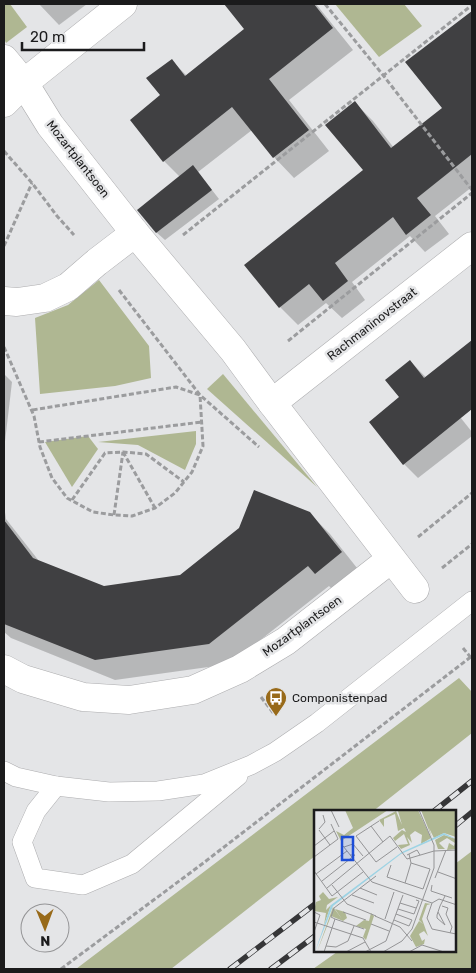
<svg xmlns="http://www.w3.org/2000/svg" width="476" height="973" font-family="Rubik,sans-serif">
<rect width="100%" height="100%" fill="#e4e5e7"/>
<g fill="#afb792">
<polygon points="4,4 10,4 27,27 6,43 4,39"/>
<polygon points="335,4 404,4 422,26 379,57"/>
<polygon points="99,280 149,346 151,378 115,386 40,394 35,318 68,305"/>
<polygon points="223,374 317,487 207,389"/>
<polygon points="196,431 196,444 185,470 138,445 98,442"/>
<polygon points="88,436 98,449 72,487 45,442"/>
<polygon points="459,678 472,692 472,733 372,812 315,812 315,856 171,969 76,969"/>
<polygon points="472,851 472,969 313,969 337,952 455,952 455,864"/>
</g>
<g fill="#0003">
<polygon points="39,4 87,4 59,25"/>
<polygon points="241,4 265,4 271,9 278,4 316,4 353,50 289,100 329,151 294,178 274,157 252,130 198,172 219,199 165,240 156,232 180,177 164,161 131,120 162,96 171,60 187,76 246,29 232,12"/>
<polygon points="472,11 472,187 435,216 449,234 425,252 410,236 352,282 365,300 342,318 326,303 298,325 280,307 365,171 355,103 373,121 394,148 444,108 407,62"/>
<polygon points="410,361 441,393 472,432 472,436 418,478 404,464 401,398"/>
<polygon points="4,374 12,382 4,450"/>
<polygon points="4,505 6,519 39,561 104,587 180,576 309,513 330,534 361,573 336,593 329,586 230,664 115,680 11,638 4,632"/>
</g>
<g fill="#404042">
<polygon points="224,4 314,4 333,28 269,79 309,130 273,158 232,107 163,162 130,120 160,95 146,78 172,59 185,76 244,29"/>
<polygon points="472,11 472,154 417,198 431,215 406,235 393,217 335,263 348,281 323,301 309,284 279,308 244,265 363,170 325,125 355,101 391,148 442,108 405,62 426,46"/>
<polygon points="193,165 212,190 156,233 137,210"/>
<polygon points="472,340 472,409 403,465 369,422 399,397 385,380 410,360 424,378"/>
<polygon points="254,490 310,512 342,552 315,574 308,566 209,644 95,660 4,624 4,520 33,558 104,586 180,575 239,528"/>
</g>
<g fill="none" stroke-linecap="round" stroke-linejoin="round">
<g stroke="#adadaf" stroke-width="20">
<g id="service">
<polyline points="4,771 16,777 56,786 109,792 158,791 204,784 251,765 275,752 317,723 472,601"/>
<polyline points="56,786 36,811 22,842 35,878 83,885 132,864 238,776"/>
</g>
</g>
<g stroke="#adadaf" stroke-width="29">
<g id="minor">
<polyline points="4,59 24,83 50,125 135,233 233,350 272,403 415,589"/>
<polyline points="4,103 24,83 123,4"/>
<polyline points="4,301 17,302 45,298 68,287 97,262 135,233"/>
<polyline points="272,403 472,246"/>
<polyline points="4,669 23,679 83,697 129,700 193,690 240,669 286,641 391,559"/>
</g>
</g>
<g stroke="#9b9c9e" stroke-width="3" stroke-dasharray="5 2.5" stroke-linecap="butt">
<polyline points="325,4 383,75 472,190"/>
<polyline points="4,151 32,183 57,216 74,235"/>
<polyline points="183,235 472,5"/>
<polyline points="4,246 32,183"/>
<polyline points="119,290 200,395 259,447"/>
<polyline points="288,341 472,193"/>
<polyline points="4,347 34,416 40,447 52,478 67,498 93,512 114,515 132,516 155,508 175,493 192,472 203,446 200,395 176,387 32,410"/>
<polyline points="39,442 202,422"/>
<polyline points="123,452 155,508"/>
<polyline points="72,500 105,453 123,452 146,454 184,482"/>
<polyline points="114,515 123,452"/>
<polyline points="418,537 472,493"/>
<polyline points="442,568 472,544"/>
<polyline points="463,648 472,659"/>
<polyline points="261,697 274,714"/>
<polyline points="61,969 202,864 472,656"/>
</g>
<use href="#service" stroke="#fff" stroke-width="19"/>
<use href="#minor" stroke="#fff" stroke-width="28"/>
<g stroke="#363638" stroke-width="5.5">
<g id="rail">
<polyline points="433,812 472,781"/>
<polyline points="455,826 472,812"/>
<polyline points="230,969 315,904"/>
<polyline points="271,969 315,936"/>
</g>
</g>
<use href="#rail" stroke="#e4e5e7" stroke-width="4" stroke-dasharray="11" stroke-linecap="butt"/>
</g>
<defs>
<g id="bus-pin" transform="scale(1.125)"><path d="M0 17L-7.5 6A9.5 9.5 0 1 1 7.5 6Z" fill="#986a19" stroke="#e4e5e7"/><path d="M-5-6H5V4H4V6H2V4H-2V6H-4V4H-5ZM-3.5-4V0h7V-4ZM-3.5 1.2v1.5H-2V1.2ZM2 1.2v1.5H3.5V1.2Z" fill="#fff"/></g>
</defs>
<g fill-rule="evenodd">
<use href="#bus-pin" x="276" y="698"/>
</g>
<g text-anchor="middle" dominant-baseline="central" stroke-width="5" stroke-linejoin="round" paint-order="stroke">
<g font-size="12" fill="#1b1b1c" stroke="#e4e5e7">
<text transform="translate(78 159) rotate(52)">Mozartplantsoen</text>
<text transform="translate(372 324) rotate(-38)">Rachmaninovstraat</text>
<text transform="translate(302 626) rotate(-36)">Mozartplantsoen</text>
</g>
<g font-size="12" fill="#1b1b1c" stroke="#e4e5e7" text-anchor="start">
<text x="292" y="698">Componistenpad</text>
</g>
</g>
<g transform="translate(314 810)">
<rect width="142" height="142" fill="#e4e5e7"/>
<path d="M 31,0 L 74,0 L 27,31 L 22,21 L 30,25 L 39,18 ZM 104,0 L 117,28 L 107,34 L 108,25 L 101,21 L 96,25 L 98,33 L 93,27 L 96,35 L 87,39 L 84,35 L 94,34 L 90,24 L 81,31 L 79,28 L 88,20 L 92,22 L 90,18 L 84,21 L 81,4 L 70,9 L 70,17 L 65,10 L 82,1 L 88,15 L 84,1 ZM 107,0 L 114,16 L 107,0 L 142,0 L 142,27 L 130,23 L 120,28 L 115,18 L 118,28 ZM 130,25 L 142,29 L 142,39 L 133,40 L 135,33 L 140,36 L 141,33 L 133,28 L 125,33 L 131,39 L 124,39 L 121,30 ZM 9,82 L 15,89 L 24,87 L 13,95 L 12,100 L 17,95 L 10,115 L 12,103 L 0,101 L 2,92 L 7,90 L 5,86 ZM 111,93 L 117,94 L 113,95 L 108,109 L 114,126 L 110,121 L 105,124 L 108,131 L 111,129 L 110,134 L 102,137 L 96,126 L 105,111 L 109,114 L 105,110 ZM 19,97 L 28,109 L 21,99 L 31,102 L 33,108 L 29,111 L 17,106 L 3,142 ZM 57,103 L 60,106 L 52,130 L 49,127 L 52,119 L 42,116 L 50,110 L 55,111 Z" fill="#afb792"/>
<path d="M 130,23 L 142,29 L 130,25 L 87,44 L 19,96 L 1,142 L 17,95 L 88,42 Z" fill="#9dd3e4"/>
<path fill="none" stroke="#949496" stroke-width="1" d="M 17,0 L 25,17M 65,11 L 42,26 L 62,52 L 83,37M 57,16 L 69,32M 5,19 L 11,12 L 9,5M 5,20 L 16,35M 0,36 L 20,21M 29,36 L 58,72 L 118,93M 30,37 L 39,34 L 49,46M 93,45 L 103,40 L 106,45M 0,47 L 24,29 L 17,14M 77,55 L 73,67 L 109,79 L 116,59 L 97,53M 0,61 L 18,86 L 49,62M 124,62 L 143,69M 2,64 L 33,41M 121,68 L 132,40M 8,71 L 41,45 L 36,45M 91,73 L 97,53 L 95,44M 18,75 L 33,94 L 62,106M 118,75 L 117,81 L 138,88M 13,78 L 76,26 L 93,49 L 120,41 L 143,40M 46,78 L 63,85M 38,85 L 60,93M 86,93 L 102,98M 128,96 L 134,98 L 132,104 L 138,117 L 136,123M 84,99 L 100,104 L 105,91 L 102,90M 0,102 L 6,105 L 0,122M 29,102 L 52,110M 124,102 L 131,115 L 123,108 L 123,105 L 126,96 L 131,86M 61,106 L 86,117 L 98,131M 21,109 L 17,107 L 20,98 L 62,66M 21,109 L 50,119M 71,109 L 80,82M 80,110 L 95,116 L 98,110 L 82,104M 0,112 L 49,128 L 57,142M 57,114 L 75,121M 142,124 L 118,119 L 113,108 L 118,93 L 125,89 L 143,95M 12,136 L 22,137 L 34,131 L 40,116M 10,142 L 21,109M 32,142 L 51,132M 51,142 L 72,131 L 89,85M 69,142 L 88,131 L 98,119 L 120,58 L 120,35 L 105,0M 95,142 L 108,135 L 130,142"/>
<path fill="#1d4ed8" fill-opacity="0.15" stroke="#1d4ed8" stroke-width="2.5" d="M 28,27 L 39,27 L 39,50 L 28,50 Z"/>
<rect width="142" height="142" fill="none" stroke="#1b1b1c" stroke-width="2.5"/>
</g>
<rect width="476" height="973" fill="none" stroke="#1b1b1c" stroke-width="10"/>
<g transform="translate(45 928) rotate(179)"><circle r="24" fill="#e4e5e7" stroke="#949496"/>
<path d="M0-4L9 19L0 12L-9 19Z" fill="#986a19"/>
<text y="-8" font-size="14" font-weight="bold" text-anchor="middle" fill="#1b1b1c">N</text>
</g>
<path d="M22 42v8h122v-8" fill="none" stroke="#1b1b1c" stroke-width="2.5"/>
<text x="30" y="42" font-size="15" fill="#1b1b1c" stroke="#e4e5e7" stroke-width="4" paint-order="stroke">20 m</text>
</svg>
